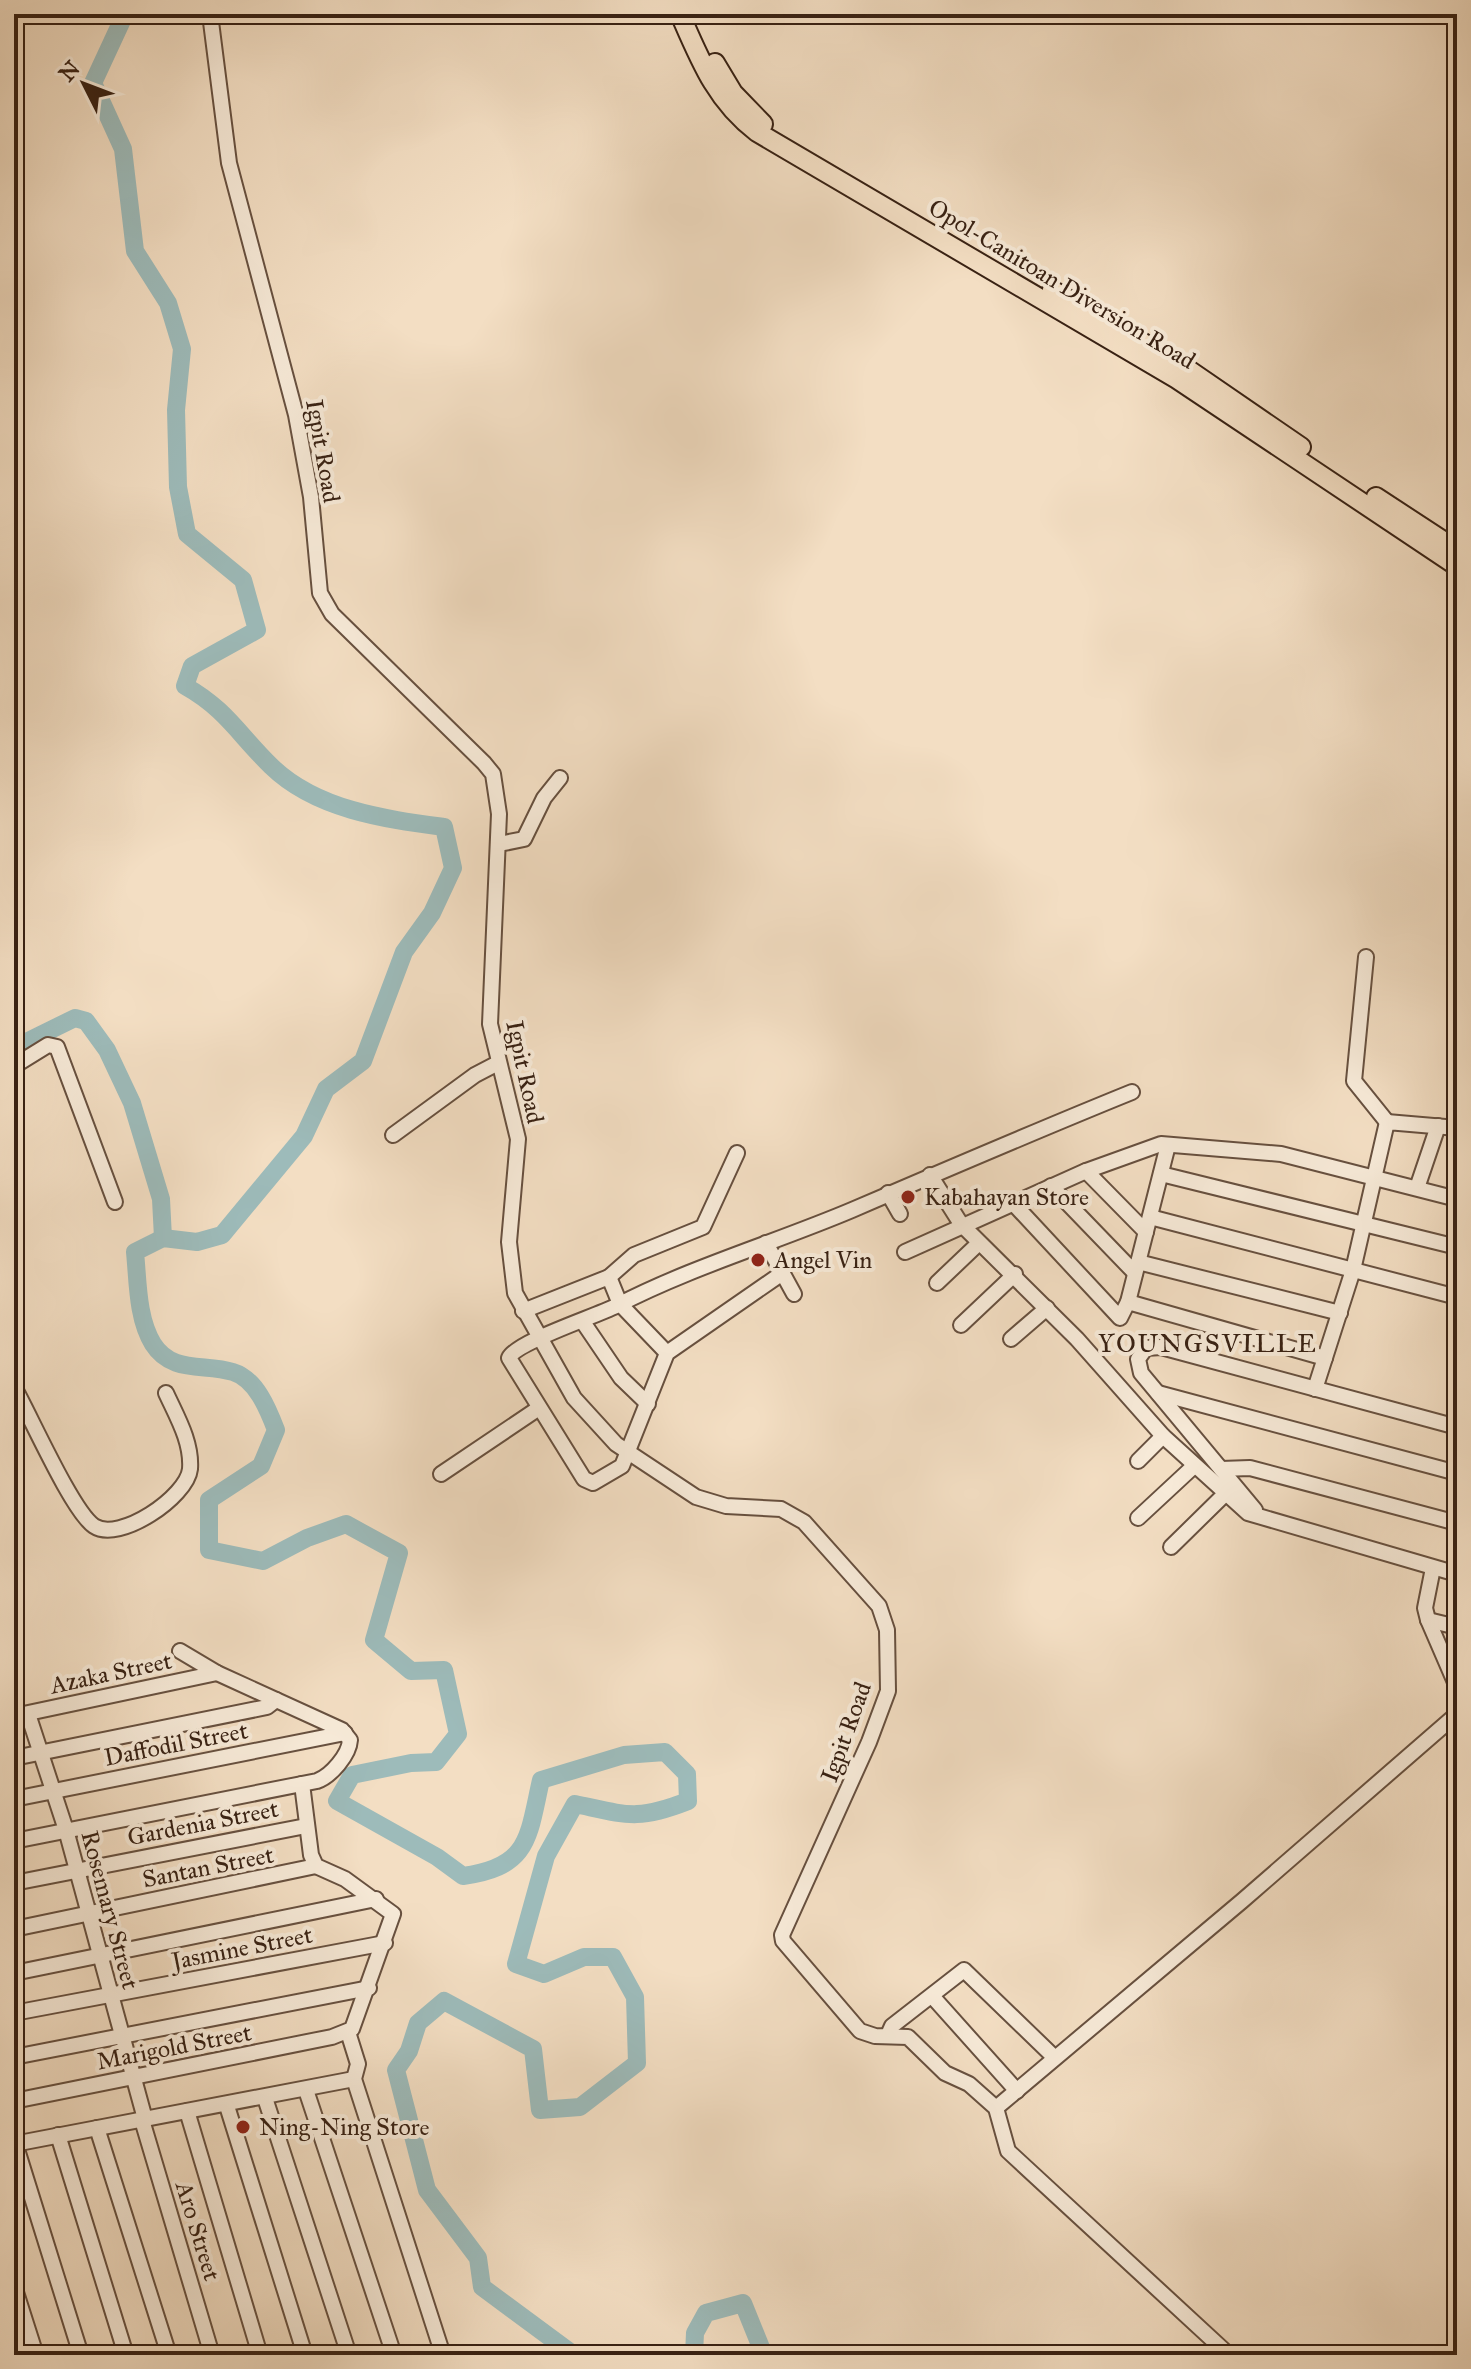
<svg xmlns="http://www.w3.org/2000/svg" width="1471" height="2369" font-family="'IM FELL Great Primer',serif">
<rect width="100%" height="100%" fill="#f3dec3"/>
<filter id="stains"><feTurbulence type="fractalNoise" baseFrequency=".0025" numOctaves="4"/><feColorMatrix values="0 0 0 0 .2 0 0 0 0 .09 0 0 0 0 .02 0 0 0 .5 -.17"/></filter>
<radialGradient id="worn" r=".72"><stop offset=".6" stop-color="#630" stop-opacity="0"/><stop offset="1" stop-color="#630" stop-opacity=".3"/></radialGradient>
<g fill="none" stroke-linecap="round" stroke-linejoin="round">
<g stroke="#9dbbba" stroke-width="18">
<path d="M 125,14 L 93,83 L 123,149 L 135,251 L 168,303 L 182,349 L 176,410 L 178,487 L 187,534 L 243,580 L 257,630 L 192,666 L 185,686 C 226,709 239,735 271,766 C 316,810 385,819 444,827 L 453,868 L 432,913 L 404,952 L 363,1061 L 326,1089 L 304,1136 L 222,1235 L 197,1242 L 163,1238 L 135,1252 C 138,1281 137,1318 153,1344 C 172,1374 204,1363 233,1372 C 256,1379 268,1409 276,1430 L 261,1466 L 209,1500 L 209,1550 L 263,1561 L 307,1538 L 346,1524 L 399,1553 L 374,1640 L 411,1671 L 444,1670 L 458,1734 L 436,1762 L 411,1763 L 352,1775 L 337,1801 L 437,1857 L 463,1876 C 530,1867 528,1837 541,1780 L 624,1755 L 665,1752 L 687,1774 L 688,1801 C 637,1821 627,1815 575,1804 L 546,1856 L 516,1964 L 544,1974 L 584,1957 L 613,1957 L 635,1997 L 637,2063 L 580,2107 L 540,2110 L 533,2049 L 444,2001 L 418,2023 L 409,2051 L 396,2070 L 427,2190 L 478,2258 L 482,2287 L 574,2355"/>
<polyline points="14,1048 75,1018 86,1021 107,1050 132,1103 161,1199 163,1238"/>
<polyline points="694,2355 695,2333 706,2313 743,2303 764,2355"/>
</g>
<g stroke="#67503f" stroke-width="18">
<g id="minor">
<polyline points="210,14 229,163 296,415 311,497 320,593 332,614 484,763 493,774 499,814 490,1024 518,1139 509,1242 515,1293 574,1398 616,1444 696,1497 726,1506 781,1509 804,1522 879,1606 887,1630 888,1691 869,1742 782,1935 783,1941 860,2031 875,2036 908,2037 945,2073 969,2084 996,2108 1008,2151 1229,2355"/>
<polyline points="499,844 524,839 544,798 560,778"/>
<polyline points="1366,957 1354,1081 1387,1122"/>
<polyline points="14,1066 48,1045 57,1047 115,1202"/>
<polyline points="393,1135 475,1075 498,1063"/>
<polyline points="1086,1171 1146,1232"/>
<polyline points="1161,1174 1457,1247"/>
<polyline points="930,1175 961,1224 1077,1339 1163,1436 1248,1513 1457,1574"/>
<polyline points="1051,1186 1135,1273"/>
<polyline points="1417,1188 1438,1126"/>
<polyline points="888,1193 900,1214"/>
<polyline points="1012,1202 1120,1318 1128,1302 1168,1145"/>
<polyline points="1150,1217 1457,1297"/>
<polyline points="766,1243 794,1294"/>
<polyline points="905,1252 1086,1171 1161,1144 1281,1154 1457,1199"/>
<polyline points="1138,1262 1340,1313"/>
<path d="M 781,1274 L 667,1353 L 622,1466 L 593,1483 L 584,1479 L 509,1358 C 516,1342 594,1317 616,1306 C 691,1267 774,1243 852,1210 C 945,1170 1038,1130 1132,1092"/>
<polyline points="609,1277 634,1255 703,1227 737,1153"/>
<polyline points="937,1283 979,1243"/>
<polyline points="1128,1302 1325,1358"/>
<polyline points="523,1311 609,1277 620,1304 667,1353"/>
<polyline points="583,1322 621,1378 648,1404"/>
<polyline points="961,1325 1015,1274"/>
<polyline points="1011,1339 1047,1308"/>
<path d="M 14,1387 C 30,1415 72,1511 94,1526 C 119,1543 187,1497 190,1469 C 192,1442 177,1417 166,1393"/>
<polyline points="1315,1389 1353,1270 1387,1122 1457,1128"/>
<polyline points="1158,1393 1457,1473"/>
<polyline points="1138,1461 1163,1436"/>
<polyline points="1221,1469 1250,1468 1457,1523"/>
<polyline points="441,1474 539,1408"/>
<polyline points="1255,1510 1141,1373 1138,1359 1146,1348 1161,1347 1457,1427"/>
<polyline points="1138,1518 1194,1466"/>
<polyline points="1171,1547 1225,1494"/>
<polyline points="1433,1568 1425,1608 1428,1620 1457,1687"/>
<polyline points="1428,1620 1457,1627"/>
<polyline points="28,1714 66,1830 145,2119"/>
<polyline points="14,1716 217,1673"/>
<polyline points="14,1758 267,1707 276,1700"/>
<polyline points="14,1799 345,1733"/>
<path d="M 14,1841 L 317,1781 C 331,1776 349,1755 350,1740 L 342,1730 L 217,1673 L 180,1651"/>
<polyline points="14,1883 306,1826"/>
<polyline points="14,1929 316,1866"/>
<polyline points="14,1973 376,1899"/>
<polyline points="932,1996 1017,2091"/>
<polyline points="14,2013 385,1943"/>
<polyline points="348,2032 358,2064 354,2079 443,2355"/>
<polyline points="888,2035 892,2026 964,1970 1054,2057"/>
<polyline points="14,2057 369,1988"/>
<polyline points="306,2090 394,2355"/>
<polyline points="265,2098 349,2355"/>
<polyline points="14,2101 332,2037 352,2029 393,1914 345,1879 316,1866 311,1855 302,1784"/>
<polyline points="227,2106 305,2355"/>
<polyline points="996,2108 1242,1901 1457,1714"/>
<polyline points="187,2111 260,2355"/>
<polyline points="142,2120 212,2355"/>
<polyline points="97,2128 169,2355"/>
<polyline points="58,2135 126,2355"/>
<polyline points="15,2143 81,2355"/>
<polyline points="14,2144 354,2079"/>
<polyline points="14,2286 36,2355"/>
</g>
</g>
<g stroke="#382113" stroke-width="22">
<g id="major">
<path d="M 680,14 C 700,60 716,101 757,132 L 1177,379 L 1457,566"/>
<polyline points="715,63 733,93 763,124"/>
<polyline points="1052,290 1183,366 1301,447"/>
<polyline points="1376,497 1457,550"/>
</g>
</g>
<use href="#minor" stroke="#f7ead8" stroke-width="14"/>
<use href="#major" stroke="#f3dec3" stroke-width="18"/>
</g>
<g fill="#8f2418" stroke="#f7ead8" stroke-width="3">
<circle cx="908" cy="1197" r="8"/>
<circle cx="758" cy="1260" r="8"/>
<circle cx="243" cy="2127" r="8"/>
</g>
<g text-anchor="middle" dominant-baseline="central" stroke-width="8" stroke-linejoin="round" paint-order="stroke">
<g font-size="24" fill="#382113" stroke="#f7ead8">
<text transform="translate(1062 284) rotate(31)">Opol-Canitoan Diversion Road</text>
<text transform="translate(323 451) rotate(80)">Igpit Road</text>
<text transform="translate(525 1072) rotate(78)">Igpit Road</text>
<text transform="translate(111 1673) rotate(-12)">Azaka Street</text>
<text transform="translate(846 1732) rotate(-70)">Igpit Road</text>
<text transform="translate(176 1744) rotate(-11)">Daffodil Street</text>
<text transform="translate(203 1823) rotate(-11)">Gardenia Street</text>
<text transform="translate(208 1867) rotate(-11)">Santan Street</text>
<text transform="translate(110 1910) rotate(75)">Rosemary Street</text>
<text transform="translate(242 1948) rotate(-11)">Jasmine Street</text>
<text transform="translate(174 2047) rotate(-11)">Marigold Street</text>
<text transform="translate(198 2231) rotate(73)">Aro Street</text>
</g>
<g font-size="24" fill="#382113" stroke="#f7ead8" text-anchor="start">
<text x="924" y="1197">Kabahayan Store</text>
<text x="774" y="1260">Angel Vin</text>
<text x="259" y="2127">Ning-Ning Store</text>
</g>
<g font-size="26" letter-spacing="2" fill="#382113" stroke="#f7ead8">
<text x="1208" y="1343">YOUNGSVILLE</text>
</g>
</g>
<rect width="1471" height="2369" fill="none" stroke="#f3dec3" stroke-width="48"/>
<rect x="16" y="16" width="1439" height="2337" fill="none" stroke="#382113" stroke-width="4"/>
<rect x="24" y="24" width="1423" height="2321" fill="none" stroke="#382113" stroke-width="2"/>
<g transform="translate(84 84) rotate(312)" stroke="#f7ead8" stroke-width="6" paint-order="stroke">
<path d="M0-6L14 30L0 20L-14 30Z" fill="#382113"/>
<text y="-12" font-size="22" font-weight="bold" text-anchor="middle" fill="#382113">N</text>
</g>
<rect width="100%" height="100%" filter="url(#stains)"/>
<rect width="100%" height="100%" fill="url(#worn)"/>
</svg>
